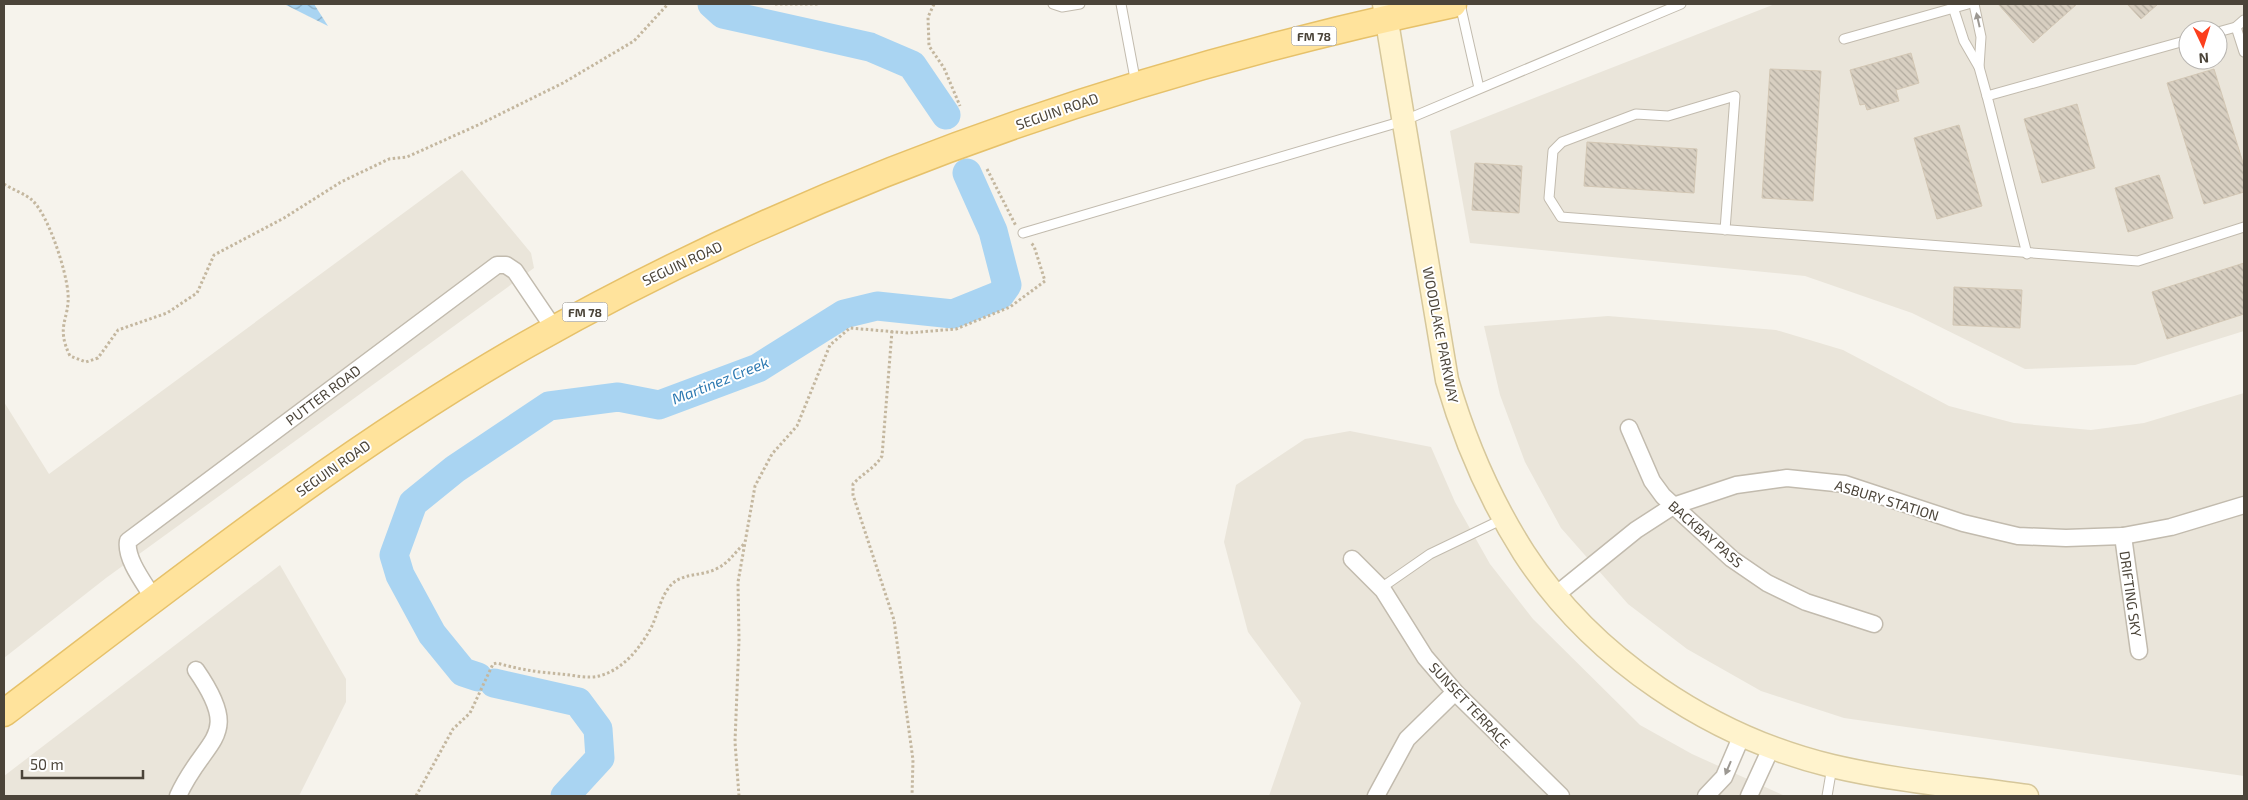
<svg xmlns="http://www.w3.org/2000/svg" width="2248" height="800" font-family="'Exo 2',sans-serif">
<defs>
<pattern id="water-waves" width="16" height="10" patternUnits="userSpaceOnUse" patternTransform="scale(1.25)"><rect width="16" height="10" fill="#a9d4f2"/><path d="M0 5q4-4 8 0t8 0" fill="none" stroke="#8caec5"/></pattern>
<pattern id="building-back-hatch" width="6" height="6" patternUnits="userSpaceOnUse" patternTransform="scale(1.25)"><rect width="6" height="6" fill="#d8cfc1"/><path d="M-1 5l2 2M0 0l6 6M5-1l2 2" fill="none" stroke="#b1aa9e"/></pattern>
</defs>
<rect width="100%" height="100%" fill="#f6f3ec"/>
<g fill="#eae5da" fill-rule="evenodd">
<path d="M 1775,4 L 2244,4 L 2244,331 L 2135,365 L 2025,369 L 1912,313 L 1805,276 L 1470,243 L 1450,131 ZM 2188,30 L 2218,30 L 2218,60 L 2188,60 Z"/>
<polygon points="462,170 531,253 534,268 106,578 4,658 4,402 49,474"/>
<polygon points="1608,316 1776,330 1843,350 1949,406 2014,423 2091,430 2144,423 2244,393 2244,776 1844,718 1761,691 1687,649 1628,604 1561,528 1525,462 1500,395 1484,326"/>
<polygon points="1350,431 1431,447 1455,502 1490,564 1533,619 1640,725 1692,754 1785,796 1269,796 1301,703 1248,632 1224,542 1236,485 1305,439"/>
<polygon points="280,565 346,679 346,702 299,796 4,796 4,776"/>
</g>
<polygon fill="url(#water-waves)" points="284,4 314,4 328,26"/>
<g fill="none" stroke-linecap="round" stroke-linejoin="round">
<g stroke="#a9d4f2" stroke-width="29">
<polyline points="712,4 723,14 870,47 912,65 946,115"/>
<polyline points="478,677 463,672 432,634 400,575 394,555 413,503 455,469 549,406 618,397 659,405 758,368 844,314 877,306 953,314 1000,295 1007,285 993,231 967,173"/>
<polyline points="494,683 578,702 598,729 600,758 565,796"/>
</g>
</g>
<g fill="url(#building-back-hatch)" stroke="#d3c7b4">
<polygon points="1998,4 2077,4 2033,43"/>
<polygon points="2127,4 2158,4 2141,19"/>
<polygon points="1911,53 1919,83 1896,90 1899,101 1867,110 1865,104 1860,105 1850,70"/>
<polygon points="1770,69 1821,71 1813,201 1762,198"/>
<polygon points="2214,69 2244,166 2244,192 2204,204 2167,83"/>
<polygon points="2077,104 2095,168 2042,183 2024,119"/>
<polygon points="1959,125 1982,206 1937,219 1914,138"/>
<polygon points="1587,142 1697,149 1694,193 1584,186"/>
<polygon points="1475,163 1522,166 1519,213 1472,210"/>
<polygon points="2159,175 2173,218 2128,232 2115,188"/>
<polygon points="2244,263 2244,314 2167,339 2152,292"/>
<polygon points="1954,287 2022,290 2020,328 1953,325"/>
</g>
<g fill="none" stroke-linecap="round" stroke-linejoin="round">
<g stroke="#c2bbae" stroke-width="11">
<g id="lane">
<polyline points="1053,4 1062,7 1080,4"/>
<polyline points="1121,4 1136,84"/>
<polyline points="1460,4 1479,88"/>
<polyline points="1952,4 1964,41 1979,67 1987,96"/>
<polyline points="1974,4 1981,37 1979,67"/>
<polyline points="2236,27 2244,52"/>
<polyline points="2218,32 2236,27 2244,20"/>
<polyline points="1844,39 1968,4"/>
<polyline points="1725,230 1735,96 1668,116 1636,114 1562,142 1553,151 1549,198 1561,217 2138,261 2244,227"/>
<polyline points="1023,233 1403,121 1681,4"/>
<polyline points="2027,254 1987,96 2188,40"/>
<polyline points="1381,588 1430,554 1503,519"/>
<polyline points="1827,796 1832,767"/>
</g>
</g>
<g stroke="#c2bbae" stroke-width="19">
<g id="street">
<polyline points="1629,428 1652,481 1663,496 1732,559 1767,583 1806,602 1874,624"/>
<polyline points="2123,536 2139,651"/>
<polyline points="1352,559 1383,590 1425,657 1455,692 1561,796"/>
<polyline points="1557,594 1636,530 1673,506 1736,485 1787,478 1845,484 1963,523 2018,536 2066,538 2123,536 2171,527 2244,505"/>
<path d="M 154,599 C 145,584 125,559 128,541 L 497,265 L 506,265 L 515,271 L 555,330"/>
<path d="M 178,796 C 205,736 244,739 196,670"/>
<polyline points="1376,796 1407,739 1455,692"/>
<polyline points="1706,796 1724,777 1742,735"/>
<polyline points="1749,796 1772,746"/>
</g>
</g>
<g stroke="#d6c79b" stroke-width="25">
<path id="secondary" d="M 1384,4 L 1447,380 C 1465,442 1489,498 1524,553 C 1592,658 1711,737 1832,766 C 1896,781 1963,787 2027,796"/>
</g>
<g stroke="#e6c16a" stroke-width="29">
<path id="primary" d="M 4,713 C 173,585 341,451 526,345 C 814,181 1129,73 1453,4"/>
</g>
<g stroke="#c4b79f" stroke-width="3" stroke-dasharray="2.5 2.5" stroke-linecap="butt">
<polyline points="775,4 818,4"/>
<polyline points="934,4 928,17 929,46 944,68 960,106"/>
<polyline points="987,169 1016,226"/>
<path d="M 4,184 C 13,190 26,194 33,201 C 49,217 66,270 68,293 C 70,320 55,325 70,356 L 86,362 L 98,358 L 118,330 L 167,313 L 197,293 L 214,255 L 284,218 L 341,182 L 389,159 L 407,157 L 478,125 L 563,83 L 634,41 L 668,4"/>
<path d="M 892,331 L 882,456 C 875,468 862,474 853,484 L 853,495 L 894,620 L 913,760 L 912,796"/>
<path d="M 416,796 L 453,729 L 470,713 L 493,664 L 497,663 C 522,670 536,672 561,674 C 573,675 588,679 599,676 C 623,670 640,648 651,628 C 658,614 661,594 673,583 C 685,573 702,576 716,569 C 729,563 734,553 744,544"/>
<polyline points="739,796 735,742 739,640 738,582 755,486 772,454 797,426 830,345 850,328 908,333 956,329 1010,307 1045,281 1034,246 1030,242"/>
</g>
<use href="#lane" stroke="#fff" stroke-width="9"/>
<use href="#street" stroke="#fff" stroke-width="16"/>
<use href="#secondary" stroke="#fff3cd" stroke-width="22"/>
<use href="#primary" stroke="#ffe39c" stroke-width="26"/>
</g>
<defs><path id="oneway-solid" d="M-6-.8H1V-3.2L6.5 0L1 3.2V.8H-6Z" transform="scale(1.25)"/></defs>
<g fill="#9c9892">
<use href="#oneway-solid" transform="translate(1978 20) rotate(-103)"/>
<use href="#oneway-solid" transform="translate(1728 768) rotate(113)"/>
</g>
<g text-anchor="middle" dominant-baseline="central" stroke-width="4" stroke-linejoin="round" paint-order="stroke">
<g fill="#fff" stroke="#817c74" stroke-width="1">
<rect x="1291.5" y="26.5" width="45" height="19" rx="4"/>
<rect x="562.5" y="302.5" width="45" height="19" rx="4"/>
</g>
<g font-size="12" font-weight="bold" fill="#4b4439">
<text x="1314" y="36">FM 78</text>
<text x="585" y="312">FM 78</text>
</g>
<g font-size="14" fill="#4b4439" stroke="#fff">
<text transform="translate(1057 111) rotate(-19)">SEGUIN ROAD</text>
<text transform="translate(682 263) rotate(-25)">SEGUIN ROAD</text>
<text transform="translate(1441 335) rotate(79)">WOODLAKE PARKWAY</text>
<text transform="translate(323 395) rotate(-37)">PUTTER ROAD</text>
<text transform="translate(333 468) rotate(-35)">SEGUIN ROAD</text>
<text transform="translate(1887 500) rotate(17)">ASBURY STATION</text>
<text transform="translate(1706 534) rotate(41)">BACKBAY PASS</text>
<text transform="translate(2131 594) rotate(82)">DRIFTING SKY</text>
<text transform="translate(1470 705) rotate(47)">SUNSET TERRACE</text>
</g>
<g font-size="15" font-style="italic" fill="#2e7ab2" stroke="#fff">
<text transform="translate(720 380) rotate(-22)">Martinez Creek</text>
</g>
</g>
<rect width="2248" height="800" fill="none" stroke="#4b4439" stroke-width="10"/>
<g transform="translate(2203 45) rotate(176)"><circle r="24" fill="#ffffff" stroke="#b7b4b0"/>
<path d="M0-4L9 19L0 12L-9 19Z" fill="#fc3f1d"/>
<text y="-8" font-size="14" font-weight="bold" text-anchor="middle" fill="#4b4439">N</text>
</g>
<path d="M22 770v8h121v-8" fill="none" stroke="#4b4439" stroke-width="2.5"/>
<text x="30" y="770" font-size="15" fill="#4b4439" stroke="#ffffff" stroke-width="4" paint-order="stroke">50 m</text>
</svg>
